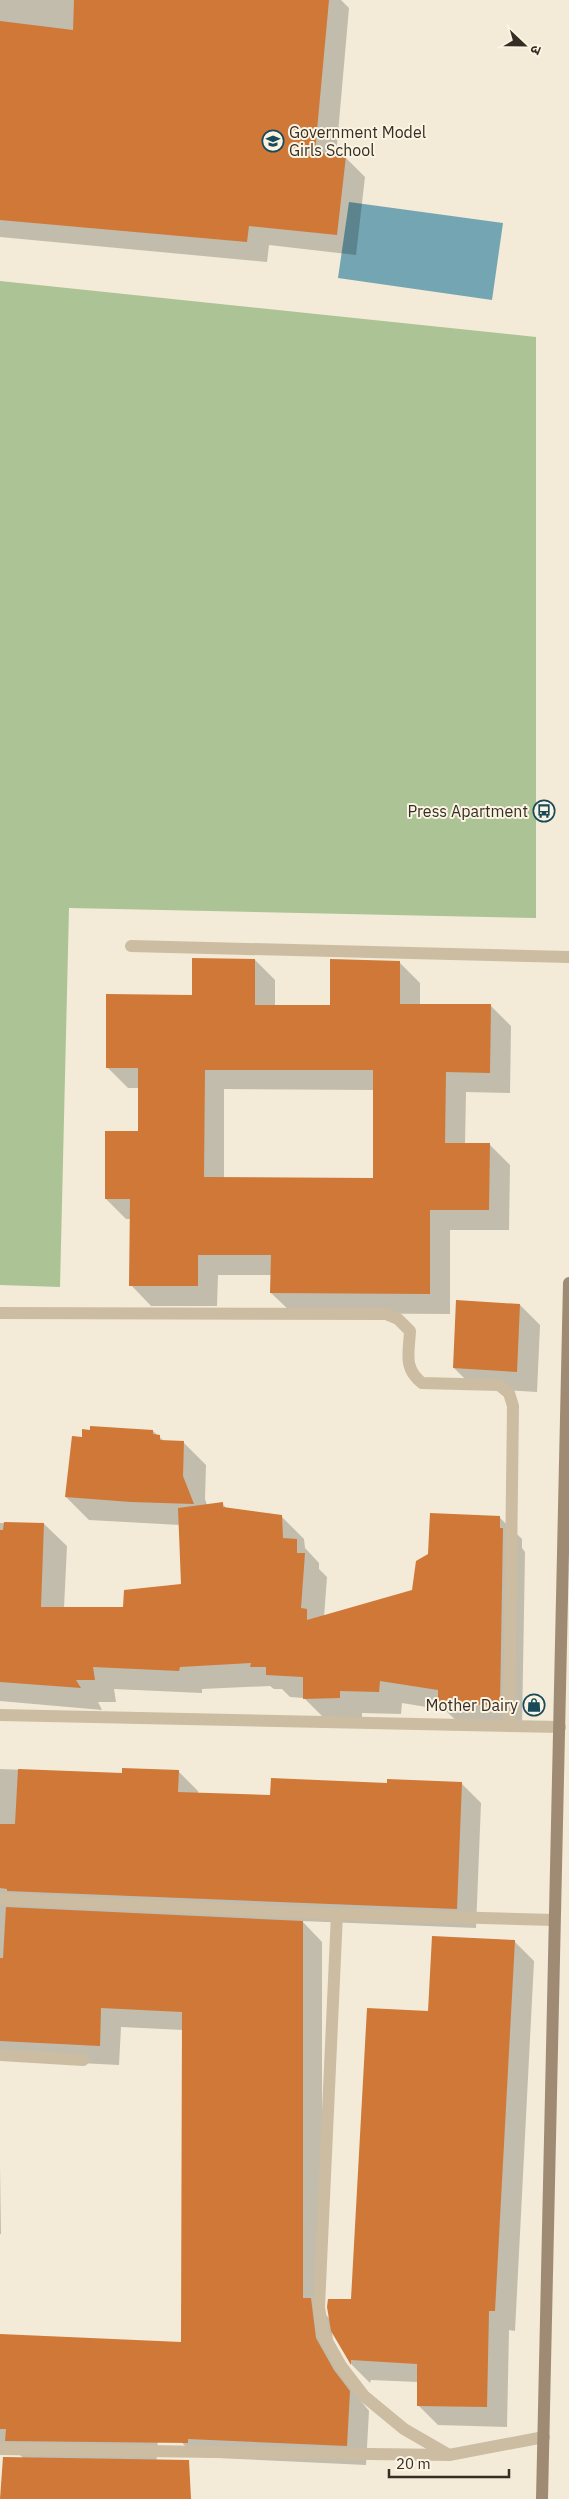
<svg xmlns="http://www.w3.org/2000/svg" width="569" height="2499" font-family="'IBM Plex Sans','Noto Sans Devanagari',sans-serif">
<rect width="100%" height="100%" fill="#f3ebd7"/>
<polygon fill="#acc396" points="0,281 536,337 536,918 69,908 60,1287 0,1285"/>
<polygon fill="#74a5b2" points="349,202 503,223 492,300 338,278"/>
<g fill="#0003" fill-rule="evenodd">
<polygon points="0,0 341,0 349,8 336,156 345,157 365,177 356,255 269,245 267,262 0,237"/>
<path d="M 255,960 L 275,980 L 275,1006 L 331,1006 L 399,962 L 420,983 L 420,1006 L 491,1006 L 511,1026 L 510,1093 L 466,1092 L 465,1144 L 489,1144 L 510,1165 L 509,1230 L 450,1230 L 450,1314 L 292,1313 L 271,1293 L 272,1275 L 218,1275 L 217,1306 L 151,1306 L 131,1285 L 131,1219 L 126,1219 L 106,1199 L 139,1133 L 140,1088 L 128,1088 L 107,1067 L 193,996 ZM 224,1089 L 375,1090 L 374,1179 L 224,1179 Z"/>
<polygon points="520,1305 540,1325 537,1392 474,1388 454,1368"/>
<polygon points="153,1431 165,1442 184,1443 206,1465 205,1499 207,1505 222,1503 227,1509 281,1516 304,1539 305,1548 319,1563 319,1569 327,1577 324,1617 413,1591 499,1517 522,1539 522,1548 525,1552 522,1727 462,1726 445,1710 402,1703 401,1714 362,1713 362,1720 327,1721 304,1698 290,1697 282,1689 274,1689 270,1686 202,1689 202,1693 114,1689 116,1702 98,1702 102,1710 0,1701 0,1523 44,1524 67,1546 64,1608 124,1609 183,1586 180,1525 89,1520 66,1497 83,1438"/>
<polygon points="0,1769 123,1774 178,1771 198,1791 198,1794 272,1796 388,1784 461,1783 481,1803 476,1928 302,1921 322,1942 322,2311 330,2319 352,2300 429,2013 514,1941 534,1961 515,2331 509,2330 507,2427 438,2425 418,2405 418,2382 371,2380 370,2383 352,2365 332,2331 335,2359 353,2391 369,2411 366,2465 197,2457 178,2439 158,2438 154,2499 1,2499 24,2459 13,2448 0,2447 0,2335 182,2343 183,2030 121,2027 119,2065 0,2059"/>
<polygon points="0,2166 1,2234 0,2234"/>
</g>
<g fill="#d07838" fill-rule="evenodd">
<polygon points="74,0 329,0 315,152 346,156 337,235 249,226 247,242 0,220 0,21 73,30"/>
<path d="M 192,958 L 255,959 L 255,1005 L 330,1005 L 330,959 L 400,961 L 400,1004 L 491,1004 L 490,1073 L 446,1072 L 445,1143 L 490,1143 L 489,1210 L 430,1210 L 430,1294 L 270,1293 L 271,1255 L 198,1255 L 198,1286 L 129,1286 L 130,1199 L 105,1199 L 105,1131 L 138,1131 L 138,1068 L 106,1068 L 106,994 L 192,995 ZM 205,1070 L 373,1070 L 373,1178 L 204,1177 Z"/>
<polygon points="456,1300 520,1304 517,1372 453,1368"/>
<polygon points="90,1426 153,1430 153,1434 160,1435 160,1440 184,1441 183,1476 194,1504 131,1502 65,1497 72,1436 82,1437 82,1429 90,1430"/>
<polygon points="223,1502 223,1507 282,1515 283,1538 297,1539 297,1553 305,1553 301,1608 307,1609 307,1620 412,1590 416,1561 428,1554 430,1513 500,1516 500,1528 503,1528 500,1705 438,1704 438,1690 380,1681 379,1692 340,1691 340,1698 303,1699 303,1677 266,1675 266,1667 250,1667 251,1663 180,1667 179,1671 93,1667 95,1680 76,1680 81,1688 0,1682 0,1530 3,1530 4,1522 44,1523 41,1607 123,1607 124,1590 181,1584 178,1508"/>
<polygon points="122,1768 179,1770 178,1792 270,1795 271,1778 387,1783 387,1779 462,1782 457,1909 7,1891 7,1889 0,1888 0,1824 15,1824 18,1769 122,1773"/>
<polygon points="6,1907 303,1921 303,2298 311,2298 316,2338 334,2370 350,2391 347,2446 188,2439 188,2443 5,2441 6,2429 0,2429 0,2334 181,2342 182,2012 101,2008 100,2046 0,2041 0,1958 3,1958"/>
<polygon points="432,1936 515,1940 495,2311 489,2311 487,2407 417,2406 417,2364 351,2360 351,2365 331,2331 327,2307 328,2299 351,2299 367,2008 428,2011"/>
<polygon points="3,2457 189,2460 191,2499 0,2499"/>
</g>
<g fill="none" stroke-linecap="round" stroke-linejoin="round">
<g stroke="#ccbda2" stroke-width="12">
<polyline points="131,946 569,957"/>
<path d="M 0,1313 L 386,1314 L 398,1319 L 410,1331 C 409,1353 403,1368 422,1383 L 499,1385 L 509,1393 L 513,1406 L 509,1726"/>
<polyline points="0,1715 560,1727"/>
<polyline points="0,1899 337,1914 554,1920"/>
<polyline points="337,1914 319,2307 323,2334 341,2366 364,2396 404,2429 449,2455"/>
<polyline points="0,2055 83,2060"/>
<polyline points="0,2449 449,2455 544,2437"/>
</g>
<polyline stroke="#9f8b74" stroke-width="12" points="542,2499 569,1283"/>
</g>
<defs>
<g id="school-ring" transform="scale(1.125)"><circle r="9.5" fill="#fbf4e3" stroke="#184a5a" stroke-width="1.5"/><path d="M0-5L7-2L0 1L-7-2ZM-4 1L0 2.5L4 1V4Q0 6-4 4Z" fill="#184a5a"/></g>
<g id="bus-ring" transform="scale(1.125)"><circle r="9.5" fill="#fbf4e3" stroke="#184a5a" stroke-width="1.5"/><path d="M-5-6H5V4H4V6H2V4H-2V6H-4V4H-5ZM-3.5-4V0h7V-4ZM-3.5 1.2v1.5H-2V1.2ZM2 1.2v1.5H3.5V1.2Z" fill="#184a5a"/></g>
<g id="shop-ring" transform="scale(1.125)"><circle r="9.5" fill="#fbf4e3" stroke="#184a5a" stroke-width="1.5"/><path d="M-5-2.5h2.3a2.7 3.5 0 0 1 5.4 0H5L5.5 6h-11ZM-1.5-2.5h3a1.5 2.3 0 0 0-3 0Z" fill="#184a5a"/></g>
</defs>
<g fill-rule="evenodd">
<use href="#school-ring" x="273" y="141"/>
<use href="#bus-ring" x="544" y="811"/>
<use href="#shop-ring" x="534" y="1705"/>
</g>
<g text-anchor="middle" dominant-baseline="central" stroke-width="4" stroke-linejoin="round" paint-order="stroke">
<g font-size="16" fill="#362d25" stroke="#fbf4e3" text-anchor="end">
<text x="289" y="132" text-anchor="start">Government Model<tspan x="289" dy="18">Girls School</tspan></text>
<text x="528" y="811">Press Apartment</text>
<text x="518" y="1705">Mother Dairy</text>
</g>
</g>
<g transform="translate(524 45) rotate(112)" stroke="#fbf4e3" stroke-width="4" paint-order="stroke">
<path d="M0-4L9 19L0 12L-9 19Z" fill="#362d25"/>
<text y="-8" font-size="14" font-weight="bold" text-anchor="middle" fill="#362d25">उ</text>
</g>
<path d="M389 2469v8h120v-8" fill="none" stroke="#362d25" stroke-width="2.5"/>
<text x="396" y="2469" font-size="15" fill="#362d25" stroke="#fbf4e3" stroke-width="4" paint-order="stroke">20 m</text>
</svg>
